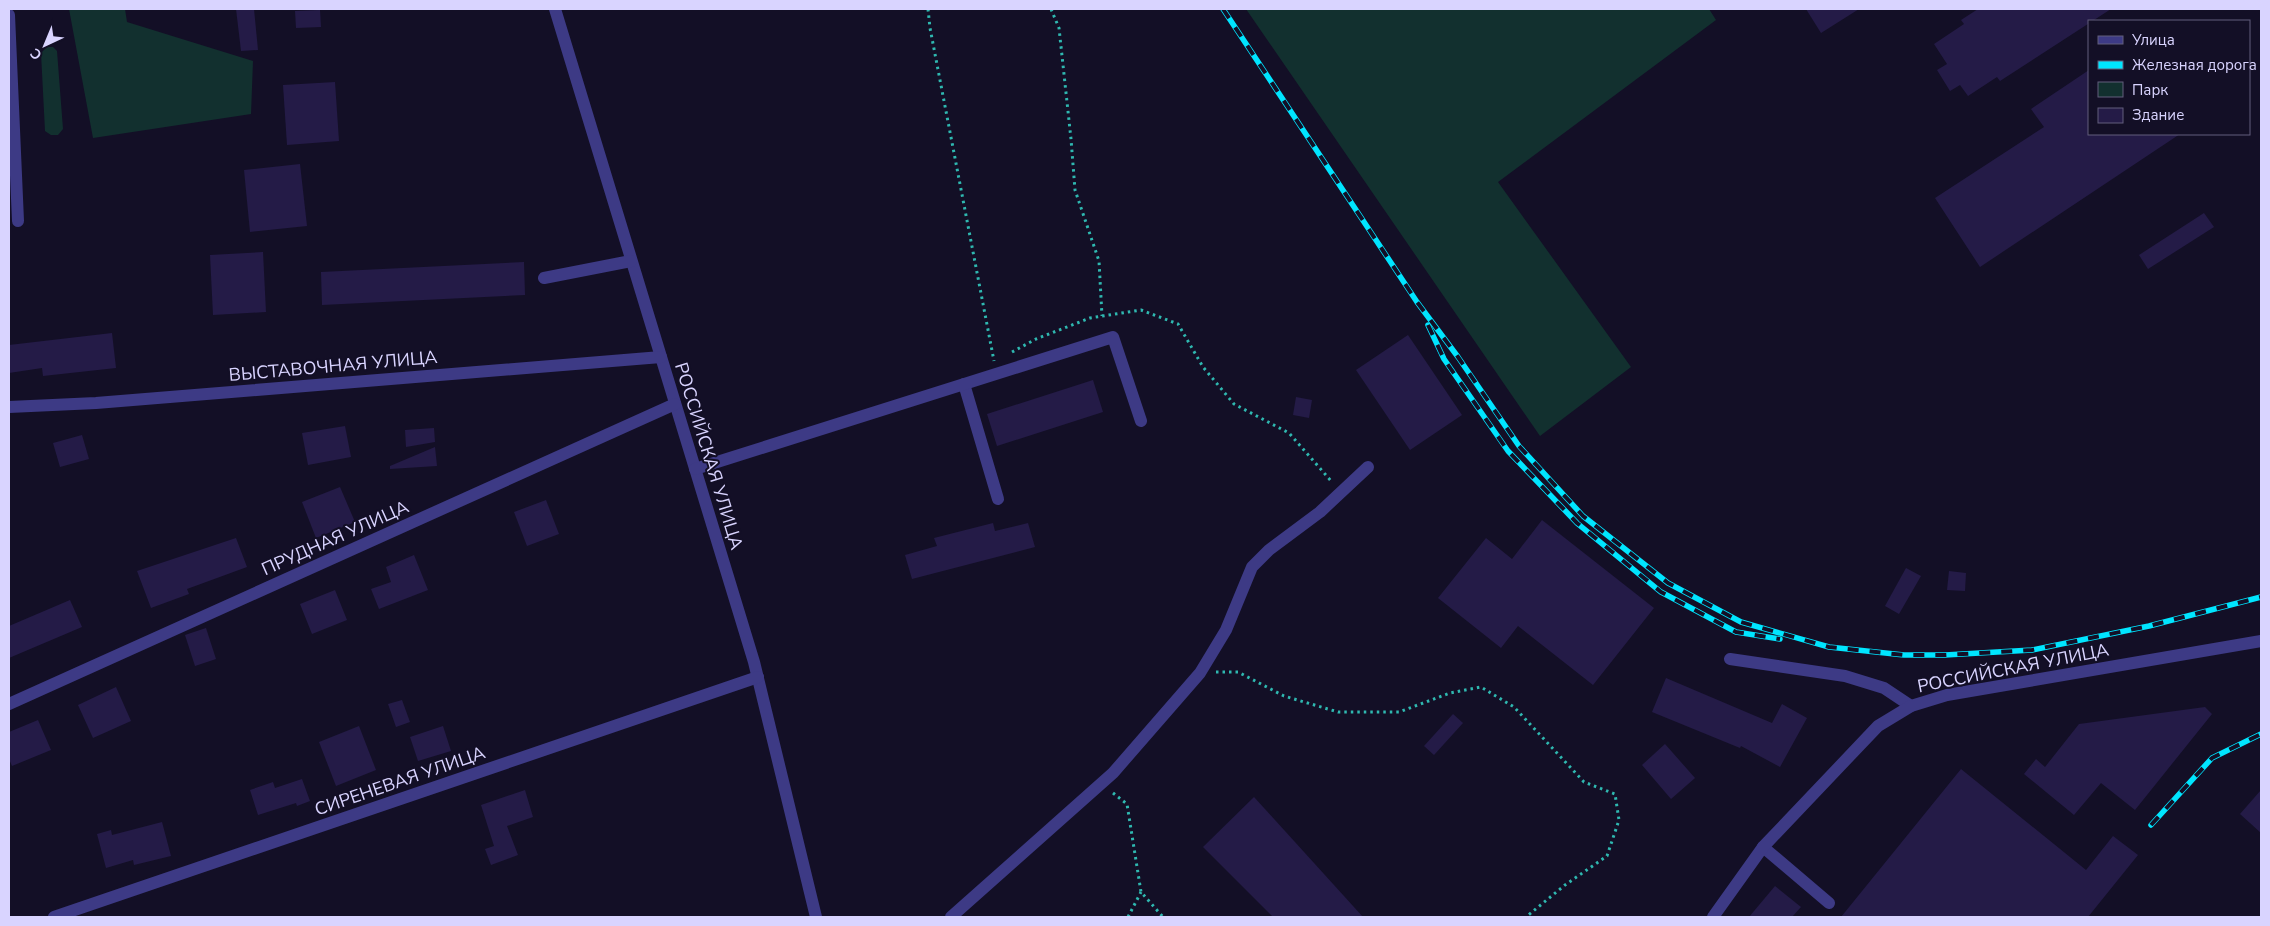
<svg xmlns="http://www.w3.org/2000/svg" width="2270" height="926" font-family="'Nunito Sans',sans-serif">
<rect width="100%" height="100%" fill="#130f26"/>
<g fill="#12302f">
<polygon points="69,9 125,9 127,22 253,61 251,114 93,138"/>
<polygon points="1246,9 1709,9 1716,20 1498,182 1631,367 1540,436"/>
<polygon points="47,47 53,47 57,51 63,129 58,135 51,135 45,131 41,53"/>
</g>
<g fill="#241b47">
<polygon points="236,9 254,9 258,50 241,51"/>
<polygon points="1806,9 1859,9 1821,33"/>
<polygon points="1978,9 2111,9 2000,81 1997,77 1968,96 1960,85 1950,91 1937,70 1947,64 1934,44 1964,24 1961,20"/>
<polygon points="320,10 321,27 296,28 295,11"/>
<polygon points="2089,70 2089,134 2180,134 1980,267 1935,198 2044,127 2031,109"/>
<polygon points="335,82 339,141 287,145 283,85"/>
<polygon points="300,164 307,226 250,232 244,170"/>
<polygon points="2204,213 2214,227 2148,269 2139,255"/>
<polygon points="263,252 266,312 213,315 210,255"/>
<polygon points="524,262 525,295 322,305 321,272"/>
<polygon points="112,333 116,368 43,376 42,368 9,373 9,345"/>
<polygon points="1408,335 1462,415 1410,450 1356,370"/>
<polygon points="1093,380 1103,412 997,446 987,414"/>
<polygon points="1296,397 1312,400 1309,418 1293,415"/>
<polygon points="345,426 351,457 308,465 302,433"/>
<polygon points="434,428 435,442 406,447 405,430"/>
<polygon points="82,435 89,459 60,467 53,443"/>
<polygon points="435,447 437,466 390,469 390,466"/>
<polygon points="340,487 355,522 316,538 302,502"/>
<polygon points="546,500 559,534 527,546 514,512"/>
<polygon points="1542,520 1654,608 1593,685 1518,626 1501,648 1438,598 1486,538 1512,559"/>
<polygon points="993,523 995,531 1028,523 1035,547 912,579 905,555 937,546 934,538"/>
<polygon points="236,538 247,567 187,589 189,594 151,608 137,571"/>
<polygon points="414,555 428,590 379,609 371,589 391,582 386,567"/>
<polygon points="1906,568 1921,576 1899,614 1885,606"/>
<polygon points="1949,571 1966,573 1965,591 1947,590"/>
<polygon points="335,590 347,620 312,634 300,604"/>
<polygon points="70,600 82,627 9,658 9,626"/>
<polygon points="206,628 216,659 195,666 185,635"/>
<polygon points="1666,678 1772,723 1782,704 1807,718 1780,767 1741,746 1740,748 1652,712"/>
<polygon points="116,687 131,721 93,738 78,705"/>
<polygon points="402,700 410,722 396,727 388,704"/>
<polygon points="2205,707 2212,714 2135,810 2101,783 2074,815 2024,774 2036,759 2045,767 2079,724"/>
<polygon points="1453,714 1463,723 1434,755 1424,746"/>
<polygon points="38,720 51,750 12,766 9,759 9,732"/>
<polygon points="359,726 376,770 336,786 319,742"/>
<polygon points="443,726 451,751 418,761 410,737"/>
<polygon points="1665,744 1695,778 1671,799 1642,765"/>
<polygon points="1961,769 2086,870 2113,836 2138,855 2088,917 1841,917"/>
<polygon points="302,779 310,801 297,806 296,803 258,815 250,790 273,782 275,788"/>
<polygon points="525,790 533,817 507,826 518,855 491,865 485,849 494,846 481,805"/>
<polygon points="2261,790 2261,833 2240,814"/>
<polygon points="1254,797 1363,917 1273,917 1203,847"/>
<polygon points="162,822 171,856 134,865 133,860 106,868 97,834 111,830 112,835"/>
<polygon points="1775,886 1801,907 1792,917 1749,917"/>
</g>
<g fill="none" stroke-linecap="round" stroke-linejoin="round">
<g stroke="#2fb8b0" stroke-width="3" stroke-dasharray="2.5 4" stroke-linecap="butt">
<polyline points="928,9 930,28 994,361"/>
<polyline points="1051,9 1059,28 1071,139 1075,190 1099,261 1102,316"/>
<polyline points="1012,352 1036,339 1090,318 1141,310 1178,324 1203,367 1234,404 1289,433 1332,482"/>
<polyline points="1216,672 1238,672 1284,696 1338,712 1399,712 1450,693 1481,687 1514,707 1584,782 1615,794 1619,820 1607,856 1565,885 1526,917"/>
<polyline points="1113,793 1127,804 1141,892 1163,917"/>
<polyline points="1128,917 1141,892"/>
</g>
<g stroke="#3d3a85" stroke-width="12">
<polyline points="555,9 754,662 816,917"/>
<polyline points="9,15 18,221"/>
<polyline points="544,278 631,261"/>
<polyline points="964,384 998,499"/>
<polyline points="9,407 96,403 661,357"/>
<polyline points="695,469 1113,337 1141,421"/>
<polyline points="1730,659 1845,676 1884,688 1911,706"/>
<polyline points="9,704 675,404"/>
<polyline points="1763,847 1829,903"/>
<polyline points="54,917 758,677"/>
<polyline points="951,917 1113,773 1200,673 1226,630 1252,567 1269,550 1320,512 1368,467"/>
<polyline points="1713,917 1763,847 1878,726 1911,706 1947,695 2261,641"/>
</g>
<g stroke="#00e5ff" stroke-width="5.5">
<g id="rail">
<polyline points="1223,9 1417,302 1458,357 1519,446 1583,516 1668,583 1741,622 1829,647 1904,655 1945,655 2032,650 2149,626 2261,597"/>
<polyline points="1428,325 1444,359 1508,451 1577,523 1661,592 1736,632 1780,639"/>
<polyline points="2151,825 2212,758 2261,734"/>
</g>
</g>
<use href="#rail" stroke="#130f26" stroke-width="4" stroke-dasharray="11" stroke-linecap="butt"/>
</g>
<g text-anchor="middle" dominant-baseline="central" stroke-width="4" stroke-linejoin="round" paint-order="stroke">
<g font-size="18" fill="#d9d4ff" stroke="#130f26">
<text transform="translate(333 366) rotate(-5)">ВЫСТАВОЧНАЯ УЛИЦА</text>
<text transform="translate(709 456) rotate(73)">РОССИЙСКАЯ УЛИЦА</text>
<text transform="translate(335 538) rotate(-24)">ПРУДНАЯ УЛИЦА</text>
<text transform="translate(2013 668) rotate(-11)">РОССИЙСКАЯ УЛИЦА</text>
<text transform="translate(400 781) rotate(-19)">СИРЕНЕВАЯ УЛИЦА</text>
</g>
</g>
<rect width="2270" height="926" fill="none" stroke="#d9d4ff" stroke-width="20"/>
<rect x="2088" y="20" width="162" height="115" fill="#130f26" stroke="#625e7d"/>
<rect x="2098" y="36" width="25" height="8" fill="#3d3a85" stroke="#625e7d"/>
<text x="2132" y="45" font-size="15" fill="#d9d4ff">Улица</text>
<rect x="2098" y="61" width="25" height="8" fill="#00e5ff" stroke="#625e7d"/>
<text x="2132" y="70" font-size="15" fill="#d9d4ff">Железная дорога</text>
<rect x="2098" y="82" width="25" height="15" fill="#12302f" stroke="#625e7d"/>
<text x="2132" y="95" font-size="15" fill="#d9d4ff">Парк</text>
<rect x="2098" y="108" width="25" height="15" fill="#241b47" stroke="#625e7d"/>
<text x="2132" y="120" font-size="15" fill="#d9d4ff">Здание</text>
<g transform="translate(45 45) rotate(224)" stroke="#130f26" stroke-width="4" paint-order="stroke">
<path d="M0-4L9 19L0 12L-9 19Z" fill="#d9d4ff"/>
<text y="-8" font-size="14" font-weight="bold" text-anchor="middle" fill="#d9d4ff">С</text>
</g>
</svg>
